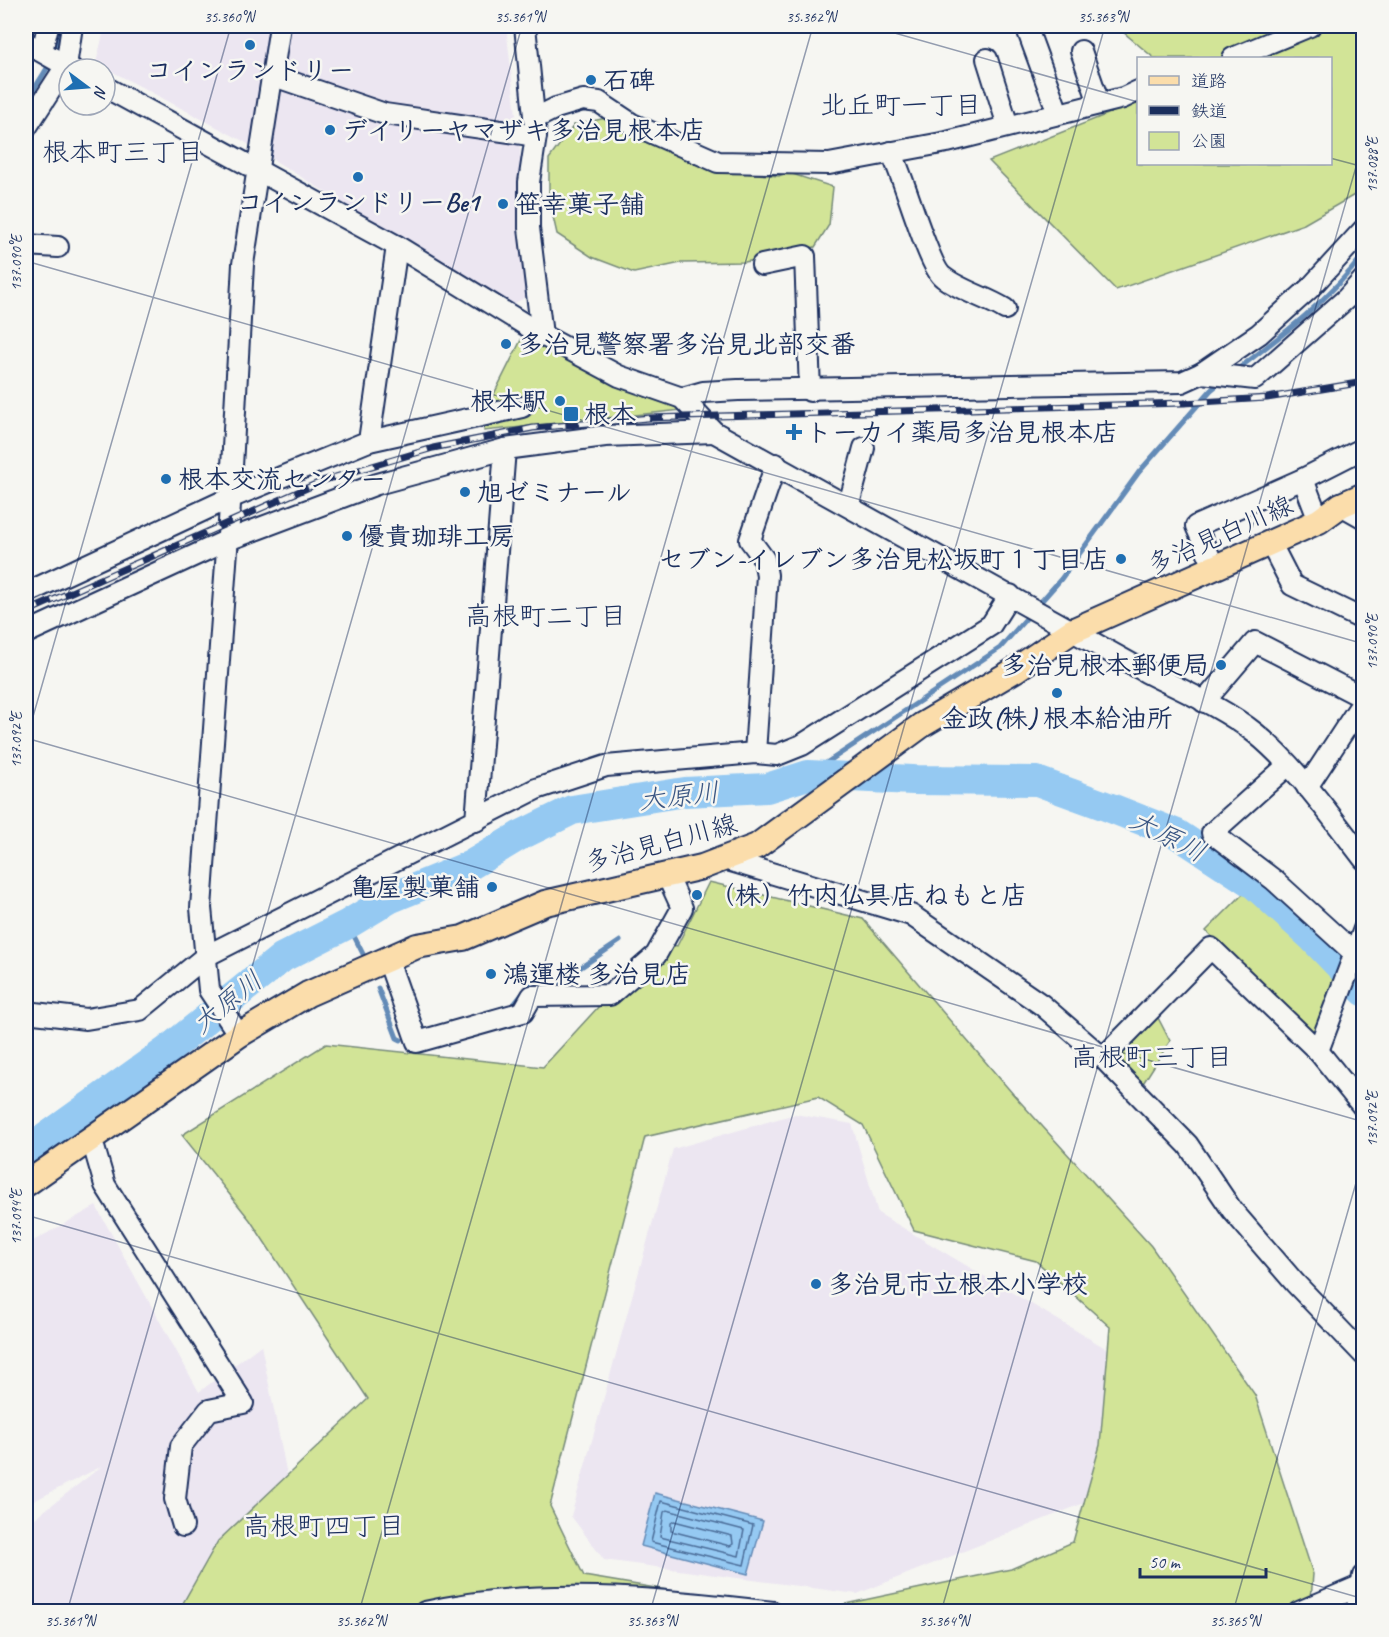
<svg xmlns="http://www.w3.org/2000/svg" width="1389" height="1637" font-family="Caveat,'Klee One',sans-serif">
<rect width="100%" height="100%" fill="#f6f6f2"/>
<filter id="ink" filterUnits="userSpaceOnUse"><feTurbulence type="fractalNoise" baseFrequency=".0167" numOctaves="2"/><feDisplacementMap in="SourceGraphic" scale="12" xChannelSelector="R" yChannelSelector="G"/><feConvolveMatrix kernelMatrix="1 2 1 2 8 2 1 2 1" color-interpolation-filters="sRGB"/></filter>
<g filter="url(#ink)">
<g fill="#ece6f1">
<polygon points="105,26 506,26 524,186 531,294 510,306 243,141 96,63"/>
<polygon points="795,1114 852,1124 878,1213 1117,1355 1089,1501 857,1594 604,1560 571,1516 673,1149"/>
<polygon points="96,1206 199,1392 261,1345 287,1475 202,1611 26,1611 26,1525 102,1466 26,1505 26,1245"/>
</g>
<g fill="#d2e497" stroke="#768a7a" stroke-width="1.5">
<polygon points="1116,26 1363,26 1363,190 1304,224 1116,290 989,161 1138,102 1138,164 1330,164 1330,58 1154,58"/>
<polygon points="606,118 690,161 721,171 779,176 786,172 833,187 829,225 815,247 745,262 681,263 634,273 592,257 557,234 549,199 549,159 574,125"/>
<polygon points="524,334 664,399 682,410 484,431 485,412"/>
<polygon points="709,882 863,919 1013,1094 1151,1246 1255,1395 1313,1574 1310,1611 812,1611 1011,1569 1073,1542 1100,1445 1110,1327 1036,1261 914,1230 863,1125 818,1097 645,1137 550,1506 584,1576 794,1611 178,1612 218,1541 368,1399 250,1220 182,1135 326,1044 543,1067 658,942 677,946"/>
<polygon points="1245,892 1339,977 1316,1037 1206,931"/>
<polygon points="1155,1012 1170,1041 1142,1085 1111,1056"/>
</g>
<polygon fill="#95c9f2" stroke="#648bb7" stroke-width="1.5" points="655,1493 763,1521 748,1574 641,1546"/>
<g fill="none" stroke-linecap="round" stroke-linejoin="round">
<g stroke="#4c6d99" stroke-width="1.5">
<polygon points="661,1501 753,1525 744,1565 651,1542"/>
<polygon points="667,1510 744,1530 739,1556 660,1537 664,1512"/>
<polygon points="674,1521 732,1536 733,1544 730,1546 671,1531 671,1523"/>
</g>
<g stroke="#648bb7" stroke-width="5">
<path d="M 26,101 C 41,78 59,55 61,26"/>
<path d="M 1234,372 C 1280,337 1328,301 1364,254"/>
<polyline points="808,775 1000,648 1061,579 1139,472 1211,390 1222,381"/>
<polyline points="348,924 363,954"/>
<polyline points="378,988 397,1038 401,1040"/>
<polyline points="547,990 620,941"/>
<polyline points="511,1008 531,983 536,991"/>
</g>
<polyline stroke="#95c9f2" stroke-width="30" points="26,1152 168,1050 283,957 348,924 391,898 469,866 519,836 572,810 685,792 767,788 808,775 913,780 1037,781 1111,808 1177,834 1255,885 1313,938 1364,991"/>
<g stroke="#1b2f5e" stroke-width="24">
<g id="minor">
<polyline points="525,26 536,136 529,182 529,228 542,335"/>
<polyline points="1026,26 1058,113"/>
<polyline points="26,43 72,69"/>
<polyline points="42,51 48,26"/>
<polyline points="1081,51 1099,103"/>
<polyline points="1233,58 1310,26"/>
<polyline points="987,59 1008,126"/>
<polyline points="271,75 385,114 536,136"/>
<path d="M 105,87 L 397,246 L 542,335 L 619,376 L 682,398 L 714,432 L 1146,672 C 1183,691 1222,707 1255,733 C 1295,765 1332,818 1364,859"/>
<polyline points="534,119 556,108 583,100 599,102 632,124 718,162 829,164 947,142 1123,98 1138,91"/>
<polyline points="26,128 66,66 72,26"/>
<path d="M 891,152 C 904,176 928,266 943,277 C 961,291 986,297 1005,309"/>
<polyline points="26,245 58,247"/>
<polyline points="762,265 805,256 810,391"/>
<polyline points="1202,373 1259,334 1310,288 1364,229"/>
<polyline points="682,398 703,392 738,390 1182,382 1202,373 1255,379 1347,298 1364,279"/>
<polyline points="369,441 522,407"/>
<polyline points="1303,479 1319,521"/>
<polyline points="849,504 864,448"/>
<polyline points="1341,505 1364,518"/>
<polyline points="1271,544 1292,585 1364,620"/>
<polyline points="1215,569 1196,526 1303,479 1364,448"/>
<polyline points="26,593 230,498 369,441 397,246"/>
<polyline points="26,633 228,540 377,484 505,449 605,436 714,432"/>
<polyline points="1204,702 1255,642 1364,698"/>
<polyline points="755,753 767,575 764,559 750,540 776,464"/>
<polyline points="1287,766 1212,833 1274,880 1354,953"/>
<polyline points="1307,787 1364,700"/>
<polyline points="476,821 505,449"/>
<polyline points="724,859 911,915 1042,1005 1103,1058 1188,1145 1232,1210 1295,1283 1364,1355"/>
<polyline points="388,960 417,1042 523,1012 532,996 610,995 656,955 682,908 667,875"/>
<polyline points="26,1012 86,1019 140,1010 206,956 536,789 606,766 755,753 777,755 802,745 991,625 1010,595"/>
<polyline points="239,1035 209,990 201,908 229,522 243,264 280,26"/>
<polyline points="1318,1051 1364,1108"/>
<polyline points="1103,1058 1211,948 1318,1051 1364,929"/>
<polyline points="91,1137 105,1185 243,1403 209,1410 181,1446 175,1499 183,1526"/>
<path d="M 425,1612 C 540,1586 657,1598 773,1612"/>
<polyline points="1299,1612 1362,1585"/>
<polyline points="1356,1612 1363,1576"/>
</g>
</g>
<g stroke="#1b2f5e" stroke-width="28">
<polyline id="major" points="26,1184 239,1035 308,994 417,946 463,938 545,903 702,867 757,846 922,725 1015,670 1072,631 1319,521 1341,505 1364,495"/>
</g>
<use href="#minor" stroke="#f6f6f2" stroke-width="20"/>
<use href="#major" stroke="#fbddab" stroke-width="24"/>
<g stroke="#1b2f5e" stroke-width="7">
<polyline id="rail" points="26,612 325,480 433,448 533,428 649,418 1184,403 1267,398 1364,382"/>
</g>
<use href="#rail" stroke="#f6f6f2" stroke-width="4.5" stroke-dasharray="14" stroke-linecap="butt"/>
</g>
</g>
<path fill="none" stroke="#1b2f5e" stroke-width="1.5" stroke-opacity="0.45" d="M 870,26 L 1138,102M 1330,158 L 1364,167M 26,261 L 1364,644M 26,738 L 1364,1122M 26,741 L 231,26M 26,1215 L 1364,1599M 67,1612 L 522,26M 359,1612 L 813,26M 650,1612 L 1105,26M 941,1612 L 1364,139M 1233,1612 L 1364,1155"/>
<g fill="#1f6fb2" stroke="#f6f6f2" stroke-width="2">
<circle cx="250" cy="45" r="6"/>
<circle cx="591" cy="80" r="6"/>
<circle cx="330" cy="130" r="6"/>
<circle cx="358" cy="177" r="6"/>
<circle cx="503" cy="204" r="6"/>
<circle cx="506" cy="344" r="6"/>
<circle cx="560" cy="401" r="6"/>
<rect x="563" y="406" width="16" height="16" rx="3"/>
<path d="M791 423h6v6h6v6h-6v6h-6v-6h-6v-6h6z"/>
<circle cx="166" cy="479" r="6"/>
<circle cx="465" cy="492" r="6"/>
<circle cx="347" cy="536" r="6"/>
<circle cx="1121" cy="559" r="6"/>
<circle cx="1221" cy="665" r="6"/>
<circle cx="1057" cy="693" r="6"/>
<circle cx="492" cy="887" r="6"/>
<circle cx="697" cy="895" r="6"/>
<circle cx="491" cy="974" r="6"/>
<circle cx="816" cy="1284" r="6"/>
</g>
<g text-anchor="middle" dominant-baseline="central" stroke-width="5" stroke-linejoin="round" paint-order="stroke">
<g font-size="26" font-weight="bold" fill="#1b2f5e" stroke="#f6f6f2" text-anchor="start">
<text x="250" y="70" text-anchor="middle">コインランドリー</text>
<text x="603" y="80">石碑</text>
<text x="342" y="130">デイリーヤマザキ多治見根本店</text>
<text x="358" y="202" text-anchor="middle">コインランドリーBe1</text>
<text x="515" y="204">笹幸菓子舗</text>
<text x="518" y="344">多治見警察署多治見北部交番</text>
<text x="548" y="401" text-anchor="end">根本駅</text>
<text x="584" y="414">根本</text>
<text x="806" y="432">トーカイ薬局多治見根本店</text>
<text x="178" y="479">根本交流センター</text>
<text x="477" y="492">旭ゼミナール</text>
<text x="359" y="536">優貴珈琲工房</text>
<text x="1109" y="559" text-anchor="end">セブン-イレブン多治見松坂町１丁目店</text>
<text x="1209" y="665" text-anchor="end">多治見根本郵便局</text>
<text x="1057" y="718" text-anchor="middle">金政(株) 根本給油所</text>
<text x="480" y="887" text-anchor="end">亀屋製菓舗</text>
<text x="709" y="895">（株）竹内仏具店 ねもと店</text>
<text x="503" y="974">鴻運楼 多治見店</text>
<text x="828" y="1284">多治見市立根本小学校</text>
</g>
<g font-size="26" fill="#1b2f5e" stroke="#f6f6f2">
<text transform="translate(1220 535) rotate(-24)">多治見白川線</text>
<text transform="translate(661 843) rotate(-15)">多治見白川線</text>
</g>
<g font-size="27" fill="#1b2f5e" stroke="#f6f6f2">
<text x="901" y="105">北丘町一丁目</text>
<text x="123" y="152">根本町三丁目</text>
<text x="546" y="616">高根町二丁目</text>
<text x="1152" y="1057">高根町三丁目</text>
<text x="324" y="1526">高根町四丁目</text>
</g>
<g font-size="27" font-style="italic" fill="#3a5683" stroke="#f6f6f2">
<text transform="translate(679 796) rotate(-6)">大原川</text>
<text transform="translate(1168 836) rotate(27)">大原川</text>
<text transform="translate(227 1002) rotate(-39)">大原川</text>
</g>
</g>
<rect width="1389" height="1637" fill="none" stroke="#f6f6f2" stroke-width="66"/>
<rect x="1137" y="57" width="195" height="108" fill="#f6f6f2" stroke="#9ea6b7" stroke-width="1.5"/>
<rect x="1149" y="76" width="30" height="9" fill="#fbddab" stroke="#9ea6b7" stroke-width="1.5"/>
<text x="1191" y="87" font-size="18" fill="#1b2f5e">道路</text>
<rect x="1149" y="106" width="30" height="9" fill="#1b2f5e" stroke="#9ea6b7" stroke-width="1.5"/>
<text x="1191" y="117" font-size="18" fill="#1b2f5e">鉄道</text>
<rect x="1149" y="132" width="30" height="18" fill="#d2e497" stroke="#9ea6b7" stroke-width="1.5"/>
<text x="1191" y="147" font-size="18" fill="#1b2f5e">公園</text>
<g transform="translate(87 87) rotate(106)"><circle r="28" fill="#f6f6f2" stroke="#9ea6b7" stroke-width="1.5"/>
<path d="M0-4.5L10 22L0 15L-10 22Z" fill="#1f6fb2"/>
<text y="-9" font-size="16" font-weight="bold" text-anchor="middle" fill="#1b2f5e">N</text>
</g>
<path d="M1140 1568v9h126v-9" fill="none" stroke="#1b2f5e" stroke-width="3"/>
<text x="1149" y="1568" font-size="18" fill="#1b2f5e" stroke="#f6f6f2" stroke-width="4.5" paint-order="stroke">50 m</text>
<rect x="33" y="33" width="1323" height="1571" fill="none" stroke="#1b2f5e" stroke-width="2"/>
<g font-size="15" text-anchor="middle" fill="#1b2f5e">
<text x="229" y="22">35.360°N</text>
<text x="520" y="22">35.361°N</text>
<text x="811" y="22">35.362°N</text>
<text x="1103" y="22">35.363°N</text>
<text transform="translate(1372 165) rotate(-90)" y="5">137.088°E</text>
<text transform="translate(16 263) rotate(-90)" y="5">137.090°E</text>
<text transform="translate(1372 642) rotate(-90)" y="5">137.090°E</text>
<text transform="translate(16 740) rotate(-90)" y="5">137.092°E</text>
<text transform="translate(1372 1119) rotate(-90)" y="5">137.092°E</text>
<text transform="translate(16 1217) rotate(-90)" y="5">137.094°E</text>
<text x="70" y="1626">35.361°N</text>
<text x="361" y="1626">35.362°N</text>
<text x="652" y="1626">35.363°N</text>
<text x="944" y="1626">35.364°N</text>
<text x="1235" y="1626">35.365°N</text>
</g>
</svg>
